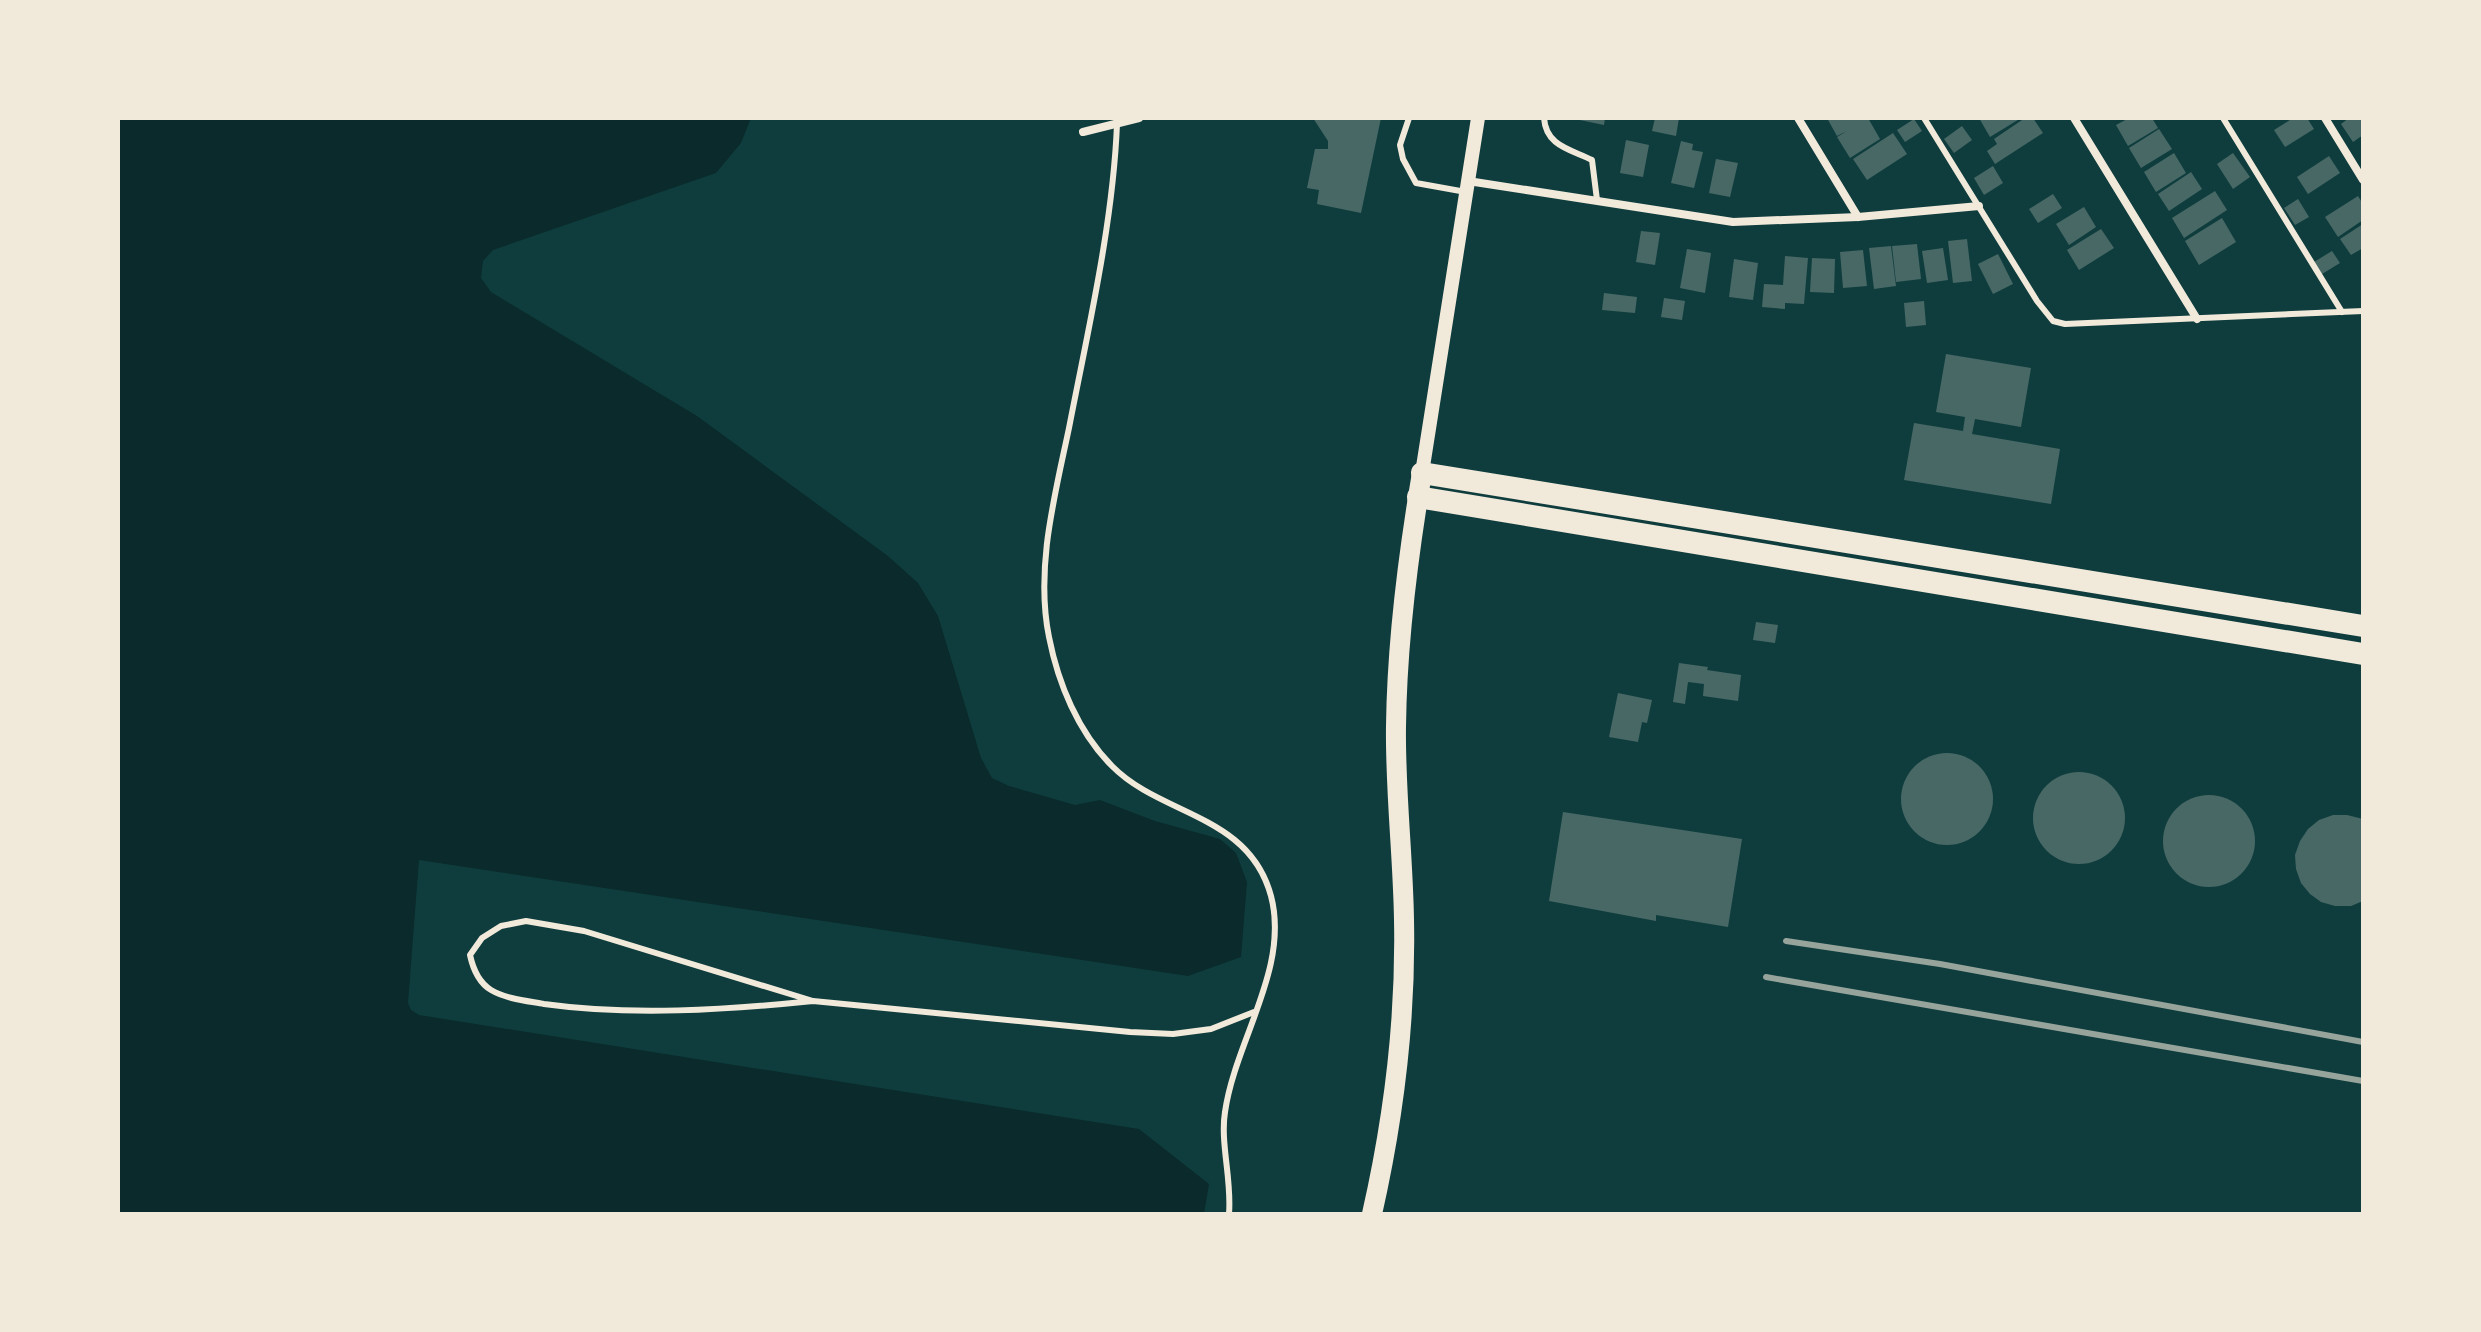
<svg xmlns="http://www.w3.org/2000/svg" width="2481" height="1332" font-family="Barlow,sans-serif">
<rect width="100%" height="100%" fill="#0f3d3e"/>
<polygon fill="#0a2a2b" points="118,118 751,118 741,143 716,173 493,250 483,261 481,278 491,292 697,416 888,556 918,583 938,616 981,758 992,778 1009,786 1075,805 1100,800 1155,821 1220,839 1236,853 1247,882 1241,957 1188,976 419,860 408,1003 411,1010 419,1015 1139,1129 1209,1184 1204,1214 118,1214"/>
<g fill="#486865">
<polygon points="1313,118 1381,118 1361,213 1317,204 1319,190 1307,188 1315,149 1328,149 1328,141"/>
<polygon points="1570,118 1605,118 1604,125"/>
<polygon points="1655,118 1679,118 1676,136 1652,131"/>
<polygon points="1827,118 1868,118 1880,139 1850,158 1837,137 1847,131 1837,136"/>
<polygon points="1979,118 2021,118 1990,137"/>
<polygon points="2025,118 2033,118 2043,133 1995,164 1987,151 1997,144 1994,139"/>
<polygon points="2129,118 2152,118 2158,128 2128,146 2116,125"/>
<polygon points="2293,118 2307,118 2314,129 2285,147 2274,130"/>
<polygon points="2349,118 2363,118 2363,135 2353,142 2341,124"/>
<polygon points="1914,119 1922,131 1905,142 1897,130"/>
<polygon points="1962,126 1972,140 1954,153 1944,139"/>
<polygon points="2159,129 2172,149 2141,168 2129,148"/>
<polygon points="1893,133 1907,154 1867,180 1853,159"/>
<polygon points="1626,140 1649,145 1643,177 1620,173"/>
<polygon points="1681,141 1693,144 1692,150 1703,152 1694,188 1671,183"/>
<polygon points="2174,153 2186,173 2156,192 2144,172"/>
<polygon points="2233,153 2250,177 2233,189 2217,164"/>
<polygon points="2329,156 2340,173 2308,194 2297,177"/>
<polygon points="1716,159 1738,163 1730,197 1709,193"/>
<polygon points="1993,166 2003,183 1984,195 1974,178"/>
<polygon points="2191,172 2202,189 2169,211 2158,194"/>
<polygon points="2215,191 2227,210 2184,238 2172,218"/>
<polygon points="2053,194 2062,208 2038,223 2029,209"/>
<polygon points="2358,196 2363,204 2363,220 2338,237 2325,217"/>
<polygon points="2298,199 2309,217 2295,225 2284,208"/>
<polygon points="2084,207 2096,227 2069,245 2056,224"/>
<polygon points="2222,218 2236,242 2199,265 2185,241"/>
<polygon points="2363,224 2363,248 2351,255 2340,239"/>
<polygon points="2101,229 2114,248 2079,270 2067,250"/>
<polygon points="1641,231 1660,233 1655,265 1636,262"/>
<polygon points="1967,239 1972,281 1953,283 1948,241"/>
<polygon points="1917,244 1921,279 1896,282 1892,246"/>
<polygon points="1891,246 1896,286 1874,289 1869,248"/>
<polygon points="1943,248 1948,280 1927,283 1922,251"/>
<polygon points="1687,249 1711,253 1705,293 1680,288"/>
<polygon points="1863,250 1867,286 1843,288 1840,252"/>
<polygon points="2332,251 2340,263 2322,274 2314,262"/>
<polygon points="1998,254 2013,284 1993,294 1978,264"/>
<polygon points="1785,256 1808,258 1804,304 1785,303 1785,309 1762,307 1764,284 1783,285"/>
<polygon points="1812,258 1835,259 1834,293 1810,292"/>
<polygon points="1734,259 1758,263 1753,300 1729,297"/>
<polygon points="1604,293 1637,297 1635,313 1602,310"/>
<polygon points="1664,298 1685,301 1682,320 1661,317"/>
<polygon points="1924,301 1926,325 1906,327 1904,303"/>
<polygon points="1946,354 2031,368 2021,427 1975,419 1972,434 2060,449 2051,504 1904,480 1914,423 1963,431 1965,417 1936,412"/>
<polygon points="1756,622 1778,625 1775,643 1753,640"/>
<polygon points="1679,663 1708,667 1707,670 1741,675 1738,701 1703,696 1704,684 1688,682 1685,704 1673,702"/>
<polygon points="1618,693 1652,700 1647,723 1642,722 1638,742 1609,737"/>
<circle cx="1947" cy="799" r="46"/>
<circle cx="2079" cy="818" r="46"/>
<circle cx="2209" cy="841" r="46"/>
<polygon points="1563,812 1742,839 1728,927 1656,915 1656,921 1549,901"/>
<polygon points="2333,815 2347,815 2363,819 2363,901 2351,906 2335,906 2321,902 2310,894 2301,883 2296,869 2295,855 2300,841 2308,829 2319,820"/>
</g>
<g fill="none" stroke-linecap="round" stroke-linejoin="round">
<g stroke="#f1e9da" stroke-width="6">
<polyline points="1409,118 1400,145 1403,159 1416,183 1466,192"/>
<path d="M 1544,118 C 1546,146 1570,149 1592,160 L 1597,200"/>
<polyline points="1924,118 2037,301 2053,321 2065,324 2363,311"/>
<polyline points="2223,118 2342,312"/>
<path d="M 1117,124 C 1113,224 1088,330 1069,428 C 1055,495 1035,568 1049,637 C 1058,683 1078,732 1112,766 C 1161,816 1249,814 1271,896 C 1290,968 1235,1041 1225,1112 C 1220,1143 1232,1180 1229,1214"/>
<path d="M 813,1001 C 726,1010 630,1016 544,1004 C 528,1001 506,999 491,990 C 478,982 473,969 470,955 L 482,938 L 501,926 L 526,921 L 584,931 L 813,1001 L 1130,1032 L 1173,1034 L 1211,1029 L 1254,1012"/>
</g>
<g stroke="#f1e9da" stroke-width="8">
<polyline points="1798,118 1858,217"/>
<polyline points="2074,118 2197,319"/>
<polyline points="2325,118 2363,180"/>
<polyline points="1083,132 1139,118"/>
<polyline points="1468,181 1733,222 1858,217 1979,206"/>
</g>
<polyline stroke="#f1e9da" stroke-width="14" points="1422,473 1478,118"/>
<path stroke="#f1e9da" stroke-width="20" d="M 1372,1214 C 1394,1117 1406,1019 1404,920 C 1403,855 1395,790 1396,726 C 1397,641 1408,556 1422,473"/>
<g stroke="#f1e9da" stroke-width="22">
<polyline points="1422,473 2363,626"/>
<polyline points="1418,497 2363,654"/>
</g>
<g stroke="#97a49c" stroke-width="6">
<polyline points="1786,941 1940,964 2363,1042"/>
<polyline points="1766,977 2363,1081"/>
</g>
</g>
<rect width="2481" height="1332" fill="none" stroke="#f1e9da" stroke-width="240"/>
</svg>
